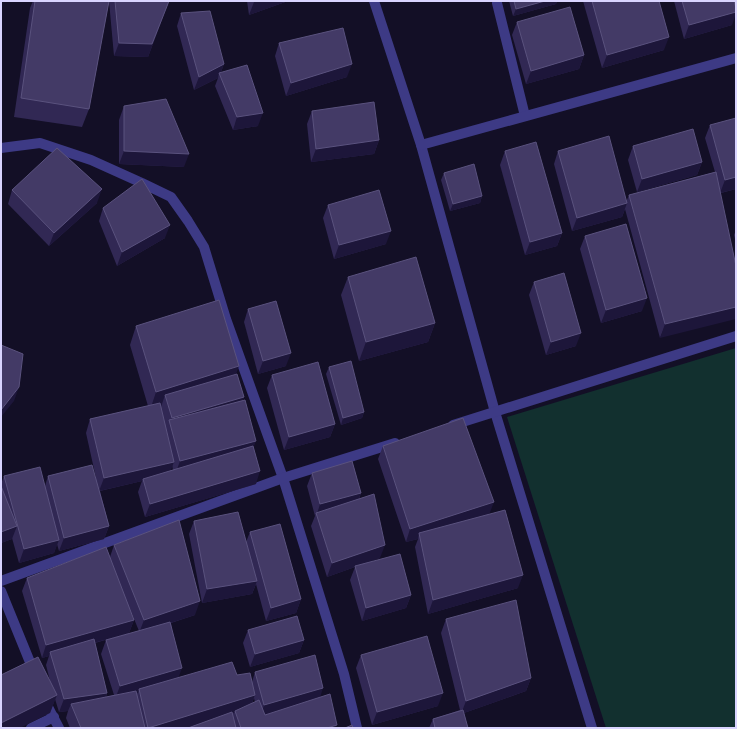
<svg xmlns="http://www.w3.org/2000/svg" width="737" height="729" font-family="'Asap Condensed',sans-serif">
<rect width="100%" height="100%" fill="#130f26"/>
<polygon fill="#12302f" points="736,348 736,728 606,728 507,417"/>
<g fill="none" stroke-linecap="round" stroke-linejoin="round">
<g stroke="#3d3a85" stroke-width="10">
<polyline points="374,1 421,145 495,412 592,728"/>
<polyline points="497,3 525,116"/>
<polyline points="421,145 736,58"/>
<polyline points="1,148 40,143 91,160 142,183 171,197 188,221 204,247 226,319 283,478 344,674 357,728"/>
<polyline points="453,425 736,336"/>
<polyline points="1,581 283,478 395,443"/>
<polyline points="1,591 34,672"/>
<path d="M 45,700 C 49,710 54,718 59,728"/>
<polyline points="31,728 54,717"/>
</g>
</g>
<g fill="#312854" fill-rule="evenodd">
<polygon points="33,1 109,1 89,109 82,127 14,117 30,8"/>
<polygon points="109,1 169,1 148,57 114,56"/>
<polygon points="247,1 288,1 249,15"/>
<polygon points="509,1 557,1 556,4 513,16"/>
<polygon points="583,1 659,1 664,50 602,68"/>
<polygon points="674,1 734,1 732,25 684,39"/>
<polygon points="181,13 224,64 221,72 258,126 233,130 215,86 218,78 194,90 177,26"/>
<polygon points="517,22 584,55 579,69 526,84 512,35"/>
<polygon points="279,43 347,77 286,96 275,56"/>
<polygon points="124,106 184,167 119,164 119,120"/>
<polygon points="312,111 379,140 374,154 311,162 307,124"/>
<polygon points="710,125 736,189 721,193 660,338 625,209 622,217 572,231 554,164 558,151 626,202 629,195 715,172 705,138"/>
<polygon points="633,146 702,162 697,175 637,192 628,160"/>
<polygon points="505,151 562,233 557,246 525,255 500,165"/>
<polygon points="444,173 482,196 480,203 450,211 441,180"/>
<polygon points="12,190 97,203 49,246 8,204"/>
<polygon points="328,205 386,244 334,259 323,218"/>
<polygon points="103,208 165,238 117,266 99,221"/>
<polygon points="736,230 736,243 734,235"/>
<polygon points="585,236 642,311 601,323 580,249"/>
<polygon points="348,277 435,323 428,342 359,361 341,295"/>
<polygon points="534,282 576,346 546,355 529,295"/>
<polygon points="248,309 286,366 258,374 244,322"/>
<path d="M 136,326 L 236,374 L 244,397 L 242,401 L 254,448 L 256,484 L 145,517 L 138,492 L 142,481 L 100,491 L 109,526 L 104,539 L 59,551 L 57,544 L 54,553 L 19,563 L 12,538 L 12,539 L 1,543 L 1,484 L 4,476 L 45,486 L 48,476 L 96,478 L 86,433 L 90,419 L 148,406 L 130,345 ZM 172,465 L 173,470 L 170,470 Z"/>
<polygon points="329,367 364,412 362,418 341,425 326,374"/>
<polygon points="272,375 335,424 330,437 284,450 267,388"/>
<polygon points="383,446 489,514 518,588 428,614 415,547 418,539 406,542 378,459"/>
<polygon points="312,473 361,493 359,499 380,558 365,563 411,595 406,608 362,621 350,580 355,567 327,577 311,526 315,516 307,486"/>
<polygon points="194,521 246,542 250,532 301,599 296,613 266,621 256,584 252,594 202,603 189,534"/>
<path d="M 114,545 L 195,615 L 171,623 L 179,677 L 237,675 L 252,682 L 255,672 L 320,697 L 335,728 L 188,728 L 199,724 L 186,728 L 70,728 L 66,718 L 68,711 L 59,712 L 55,699 L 50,713 L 50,681 L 46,665 L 49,656 L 42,658 L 22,591 L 27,578 L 110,557 ZM 130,609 L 139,631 L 106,640 L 101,654 L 114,695 L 106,697 L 107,693 L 95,643 L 129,633 L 134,620 ZM 254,698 L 255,702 L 252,703 Z"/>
<polygon points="446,619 531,678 526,691 464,713 468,728 429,728 433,719 460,710 441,633"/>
<polygon points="248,630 304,640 299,653 250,667 243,643"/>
<polygon points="361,655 438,706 372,725 356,668"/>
</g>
<g fill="#1d163a">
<polygon points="169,1 148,57 114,56 119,43"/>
<polygon points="257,1 288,1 249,15 254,2"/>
<polygon points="545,1 557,1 556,4 513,16 516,9"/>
<polygon points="736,12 736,14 732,25 684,39 689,25"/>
<polygon points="669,37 664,50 602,68 607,55"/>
<polygon points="584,55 579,69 526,84 531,71"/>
<polygon points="224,64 220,74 219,73 218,78 194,90 199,77"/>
<polygon points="352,64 347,77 286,96 291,83"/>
<polygon points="263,113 258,126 233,130 237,117"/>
<polygon points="379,140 374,154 311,162 316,149"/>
<polygon points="124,151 189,154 184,167 119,164"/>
<polygon points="702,162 697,175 637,192 642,179"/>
<polygon points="736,177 736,189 720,193 725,180"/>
<polygon points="102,189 97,203 49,246 54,233"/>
<polygon points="482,196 480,203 450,211 453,204"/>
<polygon points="627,203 622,217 572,231 577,218"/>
<polygon points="170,225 165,238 117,266 122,252"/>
<polygon points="391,231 386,244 334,259 339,245"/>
<polygon points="562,233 557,246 525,255 530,242"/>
<polygon points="647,298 642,311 601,323 606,310"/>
<polygon points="736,307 736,319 660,338 665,324"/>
<polygon points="435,323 428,342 359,361 366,342"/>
<polygon points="581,333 576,346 546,355 551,342"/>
<polygon points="291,353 286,366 258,374 263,361"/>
<polygon points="239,366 232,385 165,395 161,407 150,410 156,392"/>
<polygon points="19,387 14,401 1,417 1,410"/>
<polygon points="244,397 239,410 170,423 172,418"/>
<polygon points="364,412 362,418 341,425 343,418"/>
<polygon points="335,424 330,437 284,450 289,437"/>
<polygon points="256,441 251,454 175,475 180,461"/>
<polygon points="174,462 169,475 143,479 142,481 99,491 104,478"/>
<polygon points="260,471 256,484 145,517 150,504"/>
<polygon points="361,493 356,506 317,514 320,504"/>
<polygon points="494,502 489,515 419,533 418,539 406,542 410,529"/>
<polygon points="17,526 12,539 1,543 1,532"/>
<polygon points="109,526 104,539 59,551 64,538"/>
<polygon points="59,540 54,553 19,563 24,549"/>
<polygon points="385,545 380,558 327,577 332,563"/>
<polygon points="523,575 518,588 428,614 433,600"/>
<polygon points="257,581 252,594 202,603 207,589"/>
<polygon points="411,595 406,608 362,621 366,608"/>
<polygon points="301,599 296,613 266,621 271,608"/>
<polygon points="200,601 195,615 139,633 144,620"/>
<polygon points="134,620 129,633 51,655 50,652 49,656 42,658 46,645"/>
<polygon points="304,640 299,653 250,667 255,654"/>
<polygon points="182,668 177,682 139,689 138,693 115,699 120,686"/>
<polygon points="531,678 526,691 461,714 466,701"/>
<polygon points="323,688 319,701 260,718 264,705"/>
<polygon points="107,693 102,706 71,704 68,711 59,712 64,699"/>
<polygon points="443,693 438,706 372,725 377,712"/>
<polygon points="57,695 50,713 20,728 1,728 1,723"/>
<polygon points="255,695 250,708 235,711 234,713 186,728 148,728"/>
<polygon points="337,725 335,728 327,728"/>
</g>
<g fill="#433a66" stroke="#5a527e">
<polygon points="35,1 109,1 89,109 21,98"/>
<polygon points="115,1 169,1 152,44 119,43"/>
<polygon points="514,1 545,1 516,9"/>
<polygon points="592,1 659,1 669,37 607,55"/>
<polygon points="682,1 734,1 736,8 736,12 689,25"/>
<polygon points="570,7 584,55 531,71 517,22"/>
<polygon points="210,11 224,64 199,77 181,13"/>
<polygon points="343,28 352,64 291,83 279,43"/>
<polygon points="247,65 263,113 237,117 219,73"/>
<polygon points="166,99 189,154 124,151 124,106"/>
<polygon points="374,102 379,140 316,149 312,111"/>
<polygon points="736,118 736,177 725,180 710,125"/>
<polygon points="693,129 702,162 642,179 633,146"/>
<polygon points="609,136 627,203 577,218 558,151"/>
<polygon points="536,142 562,233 530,242 505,151"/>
<polygon points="57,148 102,189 54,233 12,190"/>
<polygon points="474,164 482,196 453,204 444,173"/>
<polygon points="716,172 736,266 736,307 665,324 629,195"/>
<polygon points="142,179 170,225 122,252 103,208"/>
<polygon points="379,190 391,231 339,245 328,205"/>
<polygon points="626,224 647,298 606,310 585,236"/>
<polygon points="416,257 435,323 366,342 348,277"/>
<polygon points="564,273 581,333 551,342 534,282"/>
<polygon points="219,300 239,366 156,392 136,326"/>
<polygon points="276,301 291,353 263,361 248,309"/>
<polygon points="1,345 23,354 19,387 1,410"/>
<polygon points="351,361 364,412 343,418 329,367"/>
<polygon points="318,362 335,424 289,437 272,375"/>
<polygon points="237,374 244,397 172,418 165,395"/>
<polygon points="245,400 256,441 180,461 169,420"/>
<polygon points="160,403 174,462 104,478 90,419"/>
<polygon points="463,418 494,502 410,529 383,446"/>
<polygon points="253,446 260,471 150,504 143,479"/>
<polygon points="352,461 361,493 320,504 312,473"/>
<polygon points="92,465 109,526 64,538 48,476"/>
<polygon points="40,467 59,540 24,549 4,476"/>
<polygon points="1,486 17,526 1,532"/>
<polygon points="374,494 385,545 332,563 316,513"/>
<polygon points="505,510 523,575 433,600 419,533"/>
<polygon points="238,512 257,581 207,589 194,521"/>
<polygon points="179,520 200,601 144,620 114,545"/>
<polygon points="280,524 301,599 271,608 250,532"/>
<polygon points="106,547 134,620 46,645 27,578"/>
<polygon points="400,554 411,595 366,608 355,566"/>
<polygon points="516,600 531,678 466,701 446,619"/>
<polygon points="297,616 304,640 255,654 248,630"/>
<polygon points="170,622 182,668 120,686 106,640"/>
<polygon points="427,636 443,693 377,712 361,655"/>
<polygon points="94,639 107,693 64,699 50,652"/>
<polygon points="315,655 323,688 264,705 255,672"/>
<polygon points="38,657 57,695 1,723 1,675"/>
<polygon points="232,662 237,675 250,673 255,695 148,728 139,689"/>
<polygon points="136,691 145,728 81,728 71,704"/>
<polygon points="330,694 337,725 327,728 241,728 235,711 259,700 265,715"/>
<polygon points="463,710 468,728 435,728 433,719"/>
<polygon points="232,712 236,728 188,728"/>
<polygon points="352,725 353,728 345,728"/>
</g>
<rect width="737" height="729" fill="none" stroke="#d9d4ff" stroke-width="4"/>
</svg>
